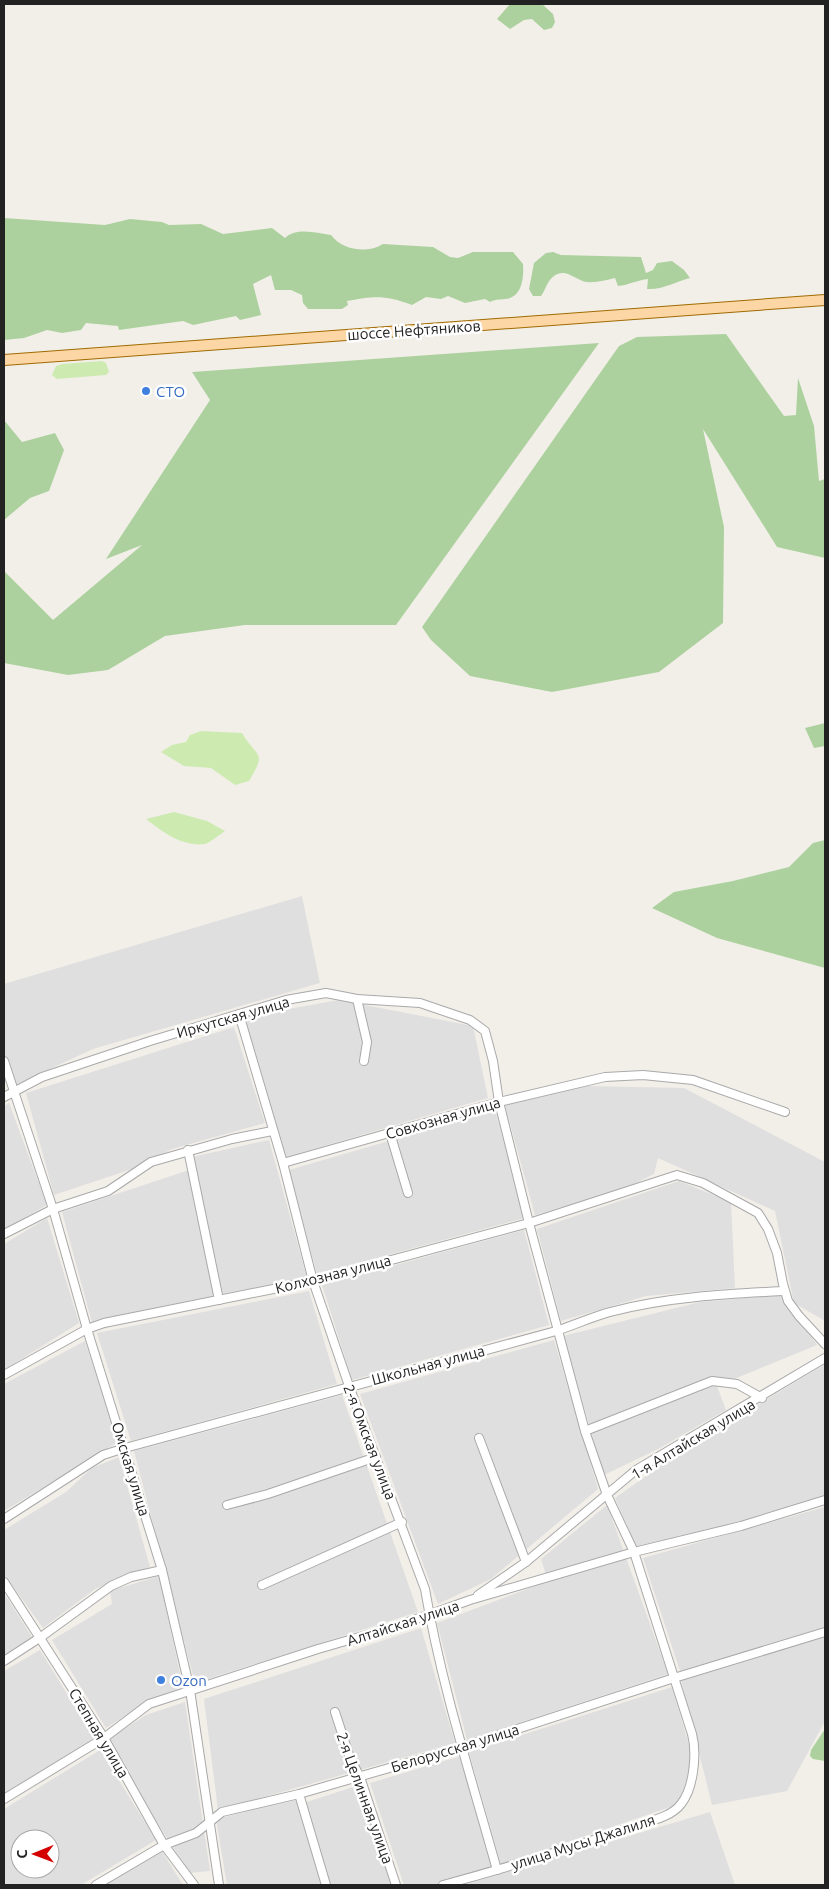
<svg xmlns="http://www.w3.org/2000/svg" width="829" height="1889" font-family="Ubuntu,sans-serif">
<rect width="100%" height="100%" fill="#f2efe9"/>
<g fill="#e0dfdf" fill-rule="evenodd">
<polygon points="302,896 320,983 93,1049 13,1086 4,1058 4,984"/>
<polygon points="339,1000 473,1026 488,1098 286,1157 243,1017"/>
<polygon points="234,1027 265,1123 172,1149 138,1167 54,1195 26,1093"/>
<polygon points="585,1086 684,1088 825,1162 825,1321 794,1303 775,1211 658,1158 654,1174 622,1190 535,1215 505,1105"/>
<polygon points="9,1103 47,1205 4,1230 4,1106"/>
<polygon points="495,1110 525,1218 317,1274 289,1170"/>
<polygon points="269,1140 307,1278 220,1294 192,1157"/>
<polygon points="189,1170 216,1297 92,1323 62,1212"/>
<polygon points="679,1181 731,1202 735,1288 646,1296 561,1321 537,1229"/>
<polygon points="47,1218 79,1323 4,1370 4,1244"/>
<polygon points="524,1230 549,1325 352,1380 322,1285"/>
<polygon points="309,1291 337,1384 131,1441 97,1333"/>
<polygon points="781,1295 817,1345 717,1386 726,1410 658,1449 604,1475 563,1336 700,1302"/>
<polygon points="554,1340 598,1489 491,1579 438,1604 360,1394"/>
<polygon points="85,1341 118,1442 4,1511 4,1384"/>
<polygon points="825,1364 825,1503 637,1548 615,1498 680,1452"/>
<polygon points="342,1395 418,1612 195,1683 134,1451"/>
<polygon points="119,1457 150,1567 95,1589 43,1628 4,1574 4,1530 66,1492 92,1468"/>
<polygon points="607,1505 668,1674 467,1740 437,1623 548,1581 541,1559"/>
<polygon points="825,1507 825,1627 680,1671 643,1558"/>
<polygon points="159,1576 183,1687 143,1704 106,1728 52,1640 112,1604 110,1591"/>
<polygon points="4,1593 32,1637 4,1655"/>
<polygon points="421,1628 455,1743 218,1810 204,1699"/>
<polygon points="825,1637 825,1721 787,1791 712,1805 681,1680"/>
<polygon points="40,1650 94,1738 4,1795 4,1671"/>
<polygon points="672,1687 693,1759 679,1804 501,1865 469,1752"/>
<polygon points="185,1702 210,1871 189,1873 143,1800 110,1738 146,1715"/>
<path d="M 100,1750 L 156,1840 L 81,1885 L 4,1885 L 4,1809 ZM 20,1839 L 50,1839 L 50,1869 L 20,1869 Z"/>
<polygon points="461,1756 493,1868 434,1885 404,1885 370,1783"/>
<polygon points="359,1785 392,1885 331,1885 304,1803"/>
<polygon points="296,1800 322,1885 227,1885 216,1819"/>
<polygon points="710,1812 735,1885 464,1885"/>
<polygon points="161,1850 183,1885 104,1885"/>
</g>
<g fill="#cdebb0">
<polygon points="102,361 106,363 109,372 106,375 57,379 52,375 56,366 62,364"/>
<path d="M 201,731 L 242,733 C 258,759 267,751 249,781 L 235,785 L 211,768 L 184,766 L 161,752 L 172,745 L 186,742 L 190,735 Z"/>
<path d="M 174,812 L 207,821 L 225,831 C 219,835 211,842 205,844 C 182,847 163,832 146,819 Z"/>
</g>
<g fill="#add19e">
<polygon points="510,4 542,4 553,14 555,22 552,28 544,30 532,19 524,20 510,29 497,19"/>
<path d="M 4,218 L 105,225 L 130,219 L 162,222 L 169,225 L 201,224 L 223,234 L 272,228 L 285,238 C 297,227 316,233 331,235 C 342,250 367,254 383,244 L 433,247 L 450,257 L 458,258 L 473,252 L 513,252 L 523,264 C 524,278 522,298 505,299 C 498,300 496,299 490,302 L 485,299 L 465,303 L 448,296 L 441,299 L 426,297 L 412,305 C 385,295 375,296 347,301 L 348,305 L 342,309 L 308,309 L 303,303 L 302,295 L 291,290 L 275,290 L 271,275 L 253,284 L 261,315 L 240,320 L 236,316 L 193,325 L 183,321 L 119,330 L 118,326 L 86,323 L 81,330 L 62,333 L 47,330 L 24,338 L 4,340 Z"/>
<path d="M 553,252 L 561,255 L 641,257 L 646,273 L 653,270 L 657,263 L 672,261 L 684,270 L 690,278 C 675,282 662,290 647,289 L 648,279 C 637,280 629,285 618,286 L 615,278 C 606,280 596,283 587,282 C 576,281 566,267 554,276 C 547,281 546,289 541,296 L 533,296 L 529,289 L 534,263 L 546,253 Z"/>
<polygon points="726,334 784,416 796,415 798,378 814,426 819,481 825,479 825,558 777,547 703,429 724,527 723,623 659,672 552,692 470,676 431,640 422,627 619,346 637,337"/>
<polygon points="599,343 396,625 245,625 165,636 108,670 68,675 4,663 4,571 53,620 142,545 106,559 210,400 192,372"/>
<polygon points="4,420 22,442 55,433 64,450 49,491 30,498 4,520"/>
<polygon points="825,723 825,746 814,748 805,728"/>
<polygon points="825,840 825,968 717,938 652,908 674,892 733,881 789,867 813,843"/>
<polygon points="825,1729 825,1761 813,1759 810,1756 811,1750"/>
</g>
<g fill="none" stroke-linecap="round" stroke-linejoin="round">
<g stroke="#a9a9a9" stroke-width="10">
<g id="minor">
<polyline points="357,999 367,1042 364,1061"/>
<path d="M 239,1014 L 283,1163 L 313,1281 L 349,1386 L 425,1589 C 441,1684 471,1777 497,1870"/>
<polyline points="4,1061 53,1209 87,1329 162,1570 190,1690 219,1885"/>
<path d="M 4,1097 L 42,1077 L 150,1041 L 286,1000 L 326,993 L 357,999 L 420,1003 L 470,1020 L 485,1031 L 493,1061 L 499,1102 L 529,1223 L 585,1431 L 607,1495 L 634,1552 L 692,1734 C 697,1753 694,1788 681,1804 C 671,1818 645,1822 630,1828 C 568,1849 506,1868 443,1885"/>
<polyline points="390,1133 408,1193"/>
<polyline points="188,1150 219,1300"/>
<polyline points="283,1163 499,1102 605,1077 643,1075 693,1080 785,1112"/>
<polyline points="4,1234 53,1209 108,1191 151,1162 232,1139 272,1131"/>
<polyline points="4,1375 87,1329 104,1323 313,1281 529,1223 677,1175 703,1183 758,1213 768,1229 777,1253 783,1284 788,1301 799,1316 825,1344"/>
<polyline points="585,1431 712,1381 737,1384 762,1398"/>
<polyline points="479,1438 526,1562"/>
<polyline points="227,1505 268,1494 376,1457"/>
<path d="M 4,1519 L 103,1455 L 125,1448 L 556,1331 C 574,1325 592,1317 610,1312 C 667,1297 726,1294 784,1291"/>
<polyline points="4,1582 104,1738 164,1845 194,1885"/>
<polyline points="262,1585 402,1522"/>
<polyline points="478,1595 526,1562 636,1470 825,1358"/>
<polyline points="4,1661 41,1637 111,1586 131,1577 162,1570"/>
<polyline points="335,1712 350,1758 360,1777 396,1885"/>
<polyline points="299,1794 326,1885"/>
<polyline points="4,1799 104,1738 149,1704 318,1649 394,1627 470,1600 634,1552 741,1526 825,1500"/>
<polyline points="96,1885 164,1845 196,1833 222,1812 299,1794 462,1747 674,1678 825,1632"/>
</g>
</g>
<g stroke="#a06b00" stroke-width="12">
<polyline id="major" points="4,360 825,300"/>
</g>
<use href="#minor" stroke="#fff" stroke-width="8"/>
<use href="#major" stroke="#fcd6a4" stroke-width="10"/>
</g>
<g fill="#3f7fe0" stroke="#fff" stroke-width="2">
<circle cx="146" cy="391" r="5"/>
<circle cx="161" cy="1680" r="5"/>
</g>
<g text-anchor="middle" dominant-baseline="central" stroke-width="5" stroke-linejoin="round" paint-order="stroke">
<g font-size="15" fill="#222" stroke="#fff">
<text transform="translate(414 330) rotate(-4)">шоссе Нефтяников</text>
<text transform="translate(233 1017) rotate(-16)">Иркутская улица</text>
<text transform="translate(443 1118) rotate(-16)">Совхозная улица</text>
<text transform="translate(333 1274) rotate(-14)">Колхозная улица</text>
<text transform="translate(428 1365) rotate(-15)">Школьная улица</text>
<text transform="translate(693 1439) rotate(-31)">1-я Алтайская улица</text>
<text transform="translate(370 1442) rotate(69)">2-я Омская улица</text>
<text transform="translate(131 1469) rotate(73)">Омская улица</text>
<text transform="translate(403 1623) rotate(-18)">Алтайская улица</text>
<text transform="translate(99 1733) rotate(59)">Степная улица</text>
<text transform="translate(455 1748) rotate(-17)">Белорусская улица</text>
<text transform="translate(365 1798) rotate(70)">2-я Целинная улица</text>
<text transform="translate(583 1842) rotate(-18)">улица Мусы Джалиля</text>
</g>
<g font-size="15" fill="#366cbe" stroke="#fff" text-anchor="start">
<text x="156" y="391">СТО</text>
<text x="171" y="1680">Ozon</text>
</g>
</g>
<rect width="829" height="1889" fill="none" stroke="#222222" stroke-width="10"/>
<g transform="translate(35 1854) rotate(269)"><circle r="24" fill="#ffffff" stroke="#a7a7a7"/>
<path d="M0-4L9 19L0 12L-9 19Z" fill="#d40000"/>
<text y="-8" font-size="14" font-weight="bold" text-anchor="middle" fill="#222222">С</text>
</g>
</svg>
